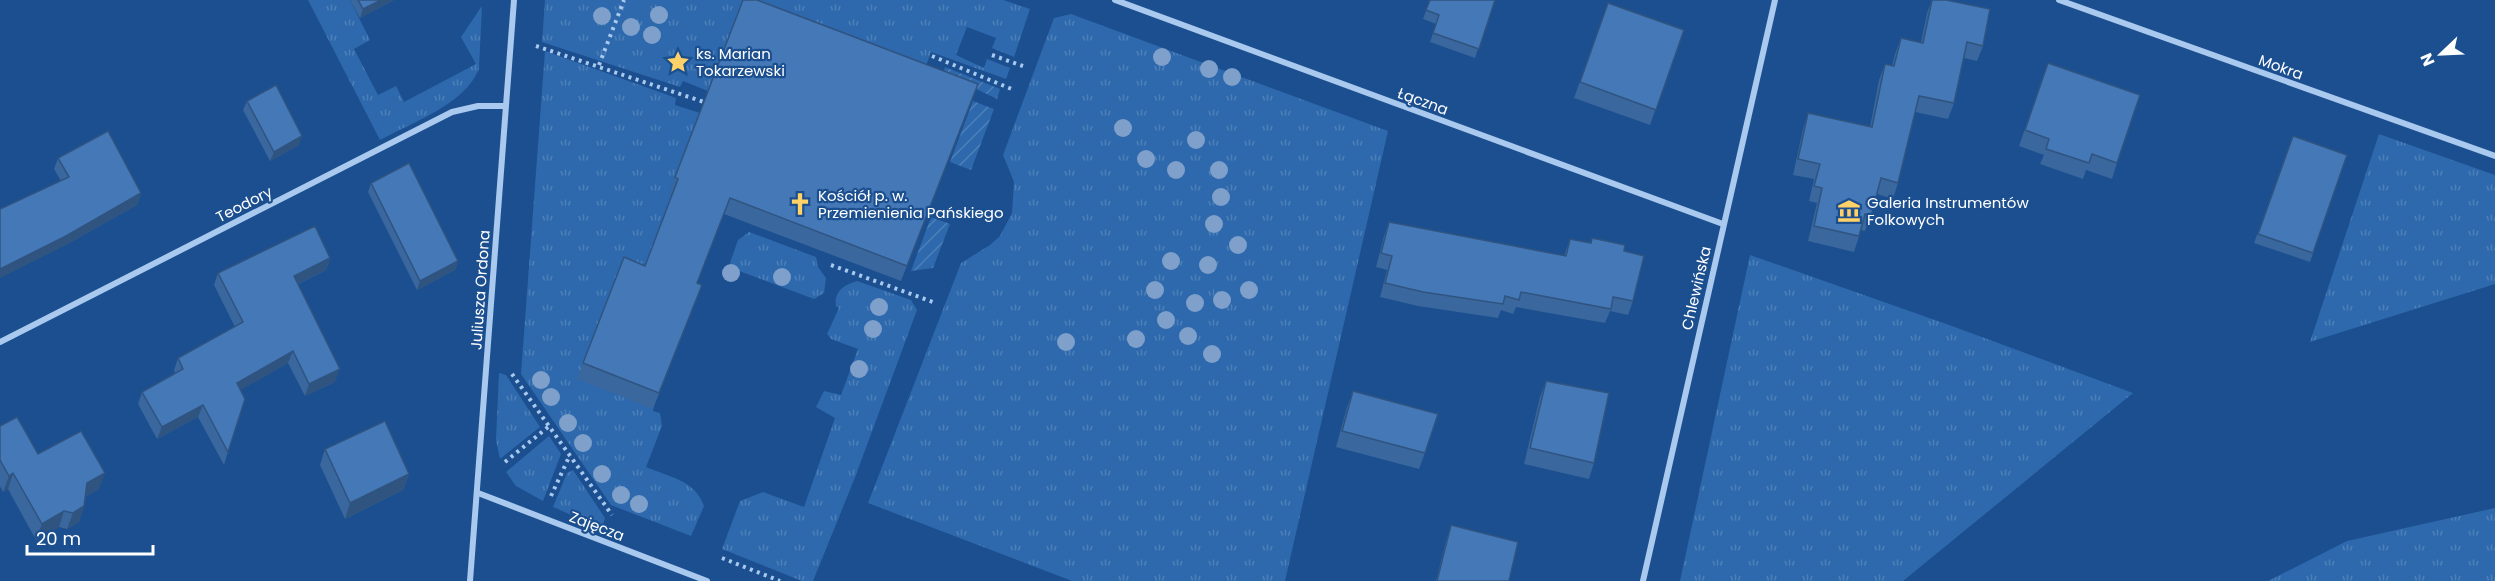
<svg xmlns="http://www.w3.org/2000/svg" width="2495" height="581" font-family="Poppins,sans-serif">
<defs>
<pattern id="grass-tufts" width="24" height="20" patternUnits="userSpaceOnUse" patternTransform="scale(1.5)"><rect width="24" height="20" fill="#2e69ad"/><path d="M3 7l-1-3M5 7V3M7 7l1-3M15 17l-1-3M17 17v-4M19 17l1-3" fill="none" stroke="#4d80b9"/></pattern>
<pattern id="garden-furrows" width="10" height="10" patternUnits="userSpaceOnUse" patternTransform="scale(1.5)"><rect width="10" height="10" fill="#2e69ad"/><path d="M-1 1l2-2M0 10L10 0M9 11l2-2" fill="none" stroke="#4d80b9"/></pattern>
</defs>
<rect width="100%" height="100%" fill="#1b4f8f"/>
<g fill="url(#grass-tufts)">
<path d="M 308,0 L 350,0 L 370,40 L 354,49 L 378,95 L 396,86 L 404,102 L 476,64 L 461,37 L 482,6 L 479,69 C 464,105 413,122 380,140 Z"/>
<polygon points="545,0 1003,0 1030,9 1014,57 992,48 996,38 967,27 956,55 984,68 987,59 1010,68 1006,79 931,52 921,80 739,12 708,91 683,81 680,87 542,42"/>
<polygon points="1071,14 1388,131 1285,581 1072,581 868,503 961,263 990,245 1000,236 1012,213 1014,182 1003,155 1054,18"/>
<path d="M 545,51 L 676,98 L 675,105 L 700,113 L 670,193 L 673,195 L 653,411 L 660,413 L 662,426 L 646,467 C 669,477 695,480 704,506 L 691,536 L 611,505 L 521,374 Z"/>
<polygon points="2379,134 2495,175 2495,284 2310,342"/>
<polygon points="749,232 816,257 818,267 826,278 824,293 814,299 734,269 730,263 738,240"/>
<polygon points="1750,255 1952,326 2133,393 1903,581 1680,581"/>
<path d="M 857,281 L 911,300 L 917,310 L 854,480 L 813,581 L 802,581 L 722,549 L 740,501 L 763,492 L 804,507 L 835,418 L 816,407 L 824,391 L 841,395 L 858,349 L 831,339 L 827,334 L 839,308 L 836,306 C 834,291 844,285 857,281 Z"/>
<polygon points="499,373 506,375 540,427 500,459 496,440"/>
<polygon points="549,436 561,454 543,501 516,486 506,472"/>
<polygon points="573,470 605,518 602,528 553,507 567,473"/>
<polygon points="2495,508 2495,581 2268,581 2347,541"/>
</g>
<g fill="url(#garden-furrows)">
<polygon points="945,67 1000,89 997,99 943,73"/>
<polygon points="973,101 994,109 971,170 950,162"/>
<polygon points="931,217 950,224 933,268 911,271"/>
</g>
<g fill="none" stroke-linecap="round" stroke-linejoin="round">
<g stroke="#a9c9ee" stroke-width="4" stroke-dasharray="3 4.5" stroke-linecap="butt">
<polyline points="536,46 704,102"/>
<polyline points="992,55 1023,66"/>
<polyline points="932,56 1014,90"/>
<polyline points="599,65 624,0"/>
<polyline points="831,265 933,302"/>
<polyline points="512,374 612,515"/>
<polyline points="505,462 548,427"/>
<polyline points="551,496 569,457"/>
<polyline points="722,558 780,581"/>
</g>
<g stroke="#a9c9ee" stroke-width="6">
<polyline points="1115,0 1723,224"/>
<polyline points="2059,0 2495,156"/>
<polyline points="0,342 452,112 478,106 505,106"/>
<polyline points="478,493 707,581"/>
<polyline points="470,581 514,0"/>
<polyline points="1643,581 1775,0"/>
</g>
</g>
<g fill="#7ea0ca">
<circle cx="659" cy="15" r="9"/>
<circle cx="602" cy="16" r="9"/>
<circle cx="631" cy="27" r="9"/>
<circle cx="652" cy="35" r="9"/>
<circle cx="1162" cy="57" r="9"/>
<circle cx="1209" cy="69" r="9"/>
<circle cx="1232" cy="77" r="9"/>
<circle cx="1123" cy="128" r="9"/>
<circle cx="1196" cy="140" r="9"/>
<circle cx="1146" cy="159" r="9"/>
<circle cx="1176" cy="170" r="9"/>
<circle cx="1219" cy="170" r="9"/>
<circle cx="1221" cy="197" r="9"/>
<circle cx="1214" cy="224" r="9"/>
<circle cx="1238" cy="245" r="9"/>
<circle cx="1171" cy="261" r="9"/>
<circle cx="1208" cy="265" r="9"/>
<circle cx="731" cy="273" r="9"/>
<circle cx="782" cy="277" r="9"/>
<circle cx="1155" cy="290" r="9"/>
<circle cx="1249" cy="290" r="9"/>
<circle cx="1222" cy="300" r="9"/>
<circle cx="1195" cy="303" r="9"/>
<circle cx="879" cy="307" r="9"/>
<circle cx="1166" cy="320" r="9"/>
<circle cx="873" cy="329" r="9"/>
<circle cx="1188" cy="336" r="9"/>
<circle cx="1136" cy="339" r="9"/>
<circle cx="1066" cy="342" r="9"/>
<circle cx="1212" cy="354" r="9"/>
<circle cx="859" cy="369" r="9"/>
<circle cx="541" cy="380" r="9"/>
<circle cx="551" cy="397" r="9"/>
<circle cx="568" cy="423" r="9"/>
<circle cx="583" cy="443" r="9"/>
<circle cx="602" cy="474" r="9"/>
<circle cx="621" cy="495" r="9"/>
<circle cx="639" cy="504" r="9"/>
</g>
<g fill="#3a679d">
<polygon points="350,0 394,0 360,18"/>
<polygon points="1430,0 1495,0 1475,58 1430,42 1436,24 1423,19"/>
<polygon points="1932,0 1946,0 1983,46 1977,61 1964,58 1954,103 1948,119 1915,112 1898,183 1893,199 1877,194 1871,216 1865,231 1861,230 1854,252 1808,241 1817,203 1809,201 1814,179 1793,175 1803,129 1808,113 1870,127 1879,80 1885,64 1892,66 1895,54 1901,38 1921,42 1927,13"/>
<polygon points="1608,3 1684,30 1650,125 1574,98"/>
<polygon points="2048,63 2117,163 2112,179 2086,170 2083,179 2040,164 2044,155 2019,146"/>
<polygon points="978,84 901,281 724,214 697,283 696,301 653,409 577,379 624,257 645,266 672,195 670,193 675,177"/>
<polygon points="247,101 299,145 270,161 243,110"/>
<polygon points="2293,136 2347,155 2310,262 2254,243"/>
<polygon points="58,158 141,193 137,205 62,247 61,181 54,169"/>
<polygon points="371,183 458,261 455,270 417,290 368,192"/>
<polygon points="1389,222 1564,256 1570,239 1590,243 1592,238 1624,251 1633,301 1628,315 1610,311 1605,323 1516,307 1513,314 1501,310 1498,318 1418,306 1380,297 1387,270 1376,267 1384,236"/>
<polygon points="330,258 326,270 298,284 335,382 305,396 288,363 240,390 228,452 224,465 198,417 157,439 138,404 142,392 175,373 174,370 178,358 235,327 214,285 218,273"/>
<polygon points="1546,381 1594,463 1589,479 1524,464 1540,397"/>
<polygon points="1353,391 1425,453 1419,469 1336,447 1347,407"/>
<polygon points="0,426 38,454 99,489 85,497 84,506 79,522 67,529 59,527 36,540 8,489 3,492 0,486"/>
<polygon points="325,449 409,474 403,490 345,519 320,465"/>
<polygon points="1451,525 1509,581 1436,581 1446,541"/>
</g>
<g fill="#305480">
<polygon points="381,0 394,0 360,18 363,9"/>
<polygon points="302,136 299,145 270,161 274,152"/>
<polygon points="141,193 137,205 62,247 0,278 0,269"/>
<polygon points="330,258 326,270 289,288 294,276"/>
<polygon points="458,261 455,270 417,290 420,281"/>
<polygon points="293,351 288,363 232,395 237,383"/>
<polygon points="340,369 335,382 305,396 309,384"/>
<polygon points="203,405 198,417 157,439 162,427"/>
<polygon points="13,473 8,489 3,492 9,476"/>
<polygon points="105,473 99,489 81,499 87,483"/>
<polygon points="409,474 403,490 345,519 350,503"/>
<polygon points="84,506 79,522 67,529 73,513"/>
<polygon points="64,511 59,527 36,540 42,524"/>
</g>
<g fill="#4478b7" stroke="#305480" stroke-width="1.5">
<polygon points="358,0 381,0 363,9"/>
<polygon points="743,0 757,0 978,84 907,266 730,198 697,283 702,285 659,393 583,363 624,257 645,266 678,179 675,177"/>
<polygon points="1430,0 1495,0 1479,49 1433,33 1439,15 1426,10"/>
<polygon points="1932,0 1946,0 1990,9 1983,46 1967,42 1954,103 1919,96 1898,183 1881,178 1871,216 1865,214 1859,236 1814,226 1822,188 1814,186 1820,164 1798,159 1808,113 1872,127 1885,64 1894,66 1901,38 1923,43"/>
<polygon points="1608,3 1684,30 1656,110 1580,82"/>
<polygon points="2048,63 2140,95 2117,163 2092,154 2089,163 2046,149 2049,139 2025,130"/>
<polygon points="276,85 302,136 274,152 247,101"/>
<polygon points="108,131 141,193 66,236 0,269 0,209 69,177 58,158"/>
<polygon points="2293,136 2347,155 2313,253 2258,234"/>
<polygon points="409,163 458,261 420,281 371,183"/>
<polygon points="1389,222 1566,256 1570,239 1591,243 1592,238 1625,245 1624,251 1644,256 1633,301 1613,297 1611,309 1521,292 1519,300 1505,296 1503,304 1423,292 1385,283 1392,256 1381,253"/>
<polygon points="315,226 330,258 294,276 340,369 309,384 293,351 237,383 245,399 228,452 203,405 162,427 142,392 183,369 178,358 243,322 218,273"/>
<polygon points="1546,381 1609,393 1594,463 1530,448"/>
<polygon points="1353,391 1438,414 1425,453 1342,431"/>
<polygon points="17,417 38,454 81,431 105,473 87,483 84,506 73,513 64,511 42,524 13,473 9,476 0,460 0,426"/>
<polygon points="385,421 409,474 350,503 325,449"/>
<polygon points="1451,525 1518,542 1509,581 1437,581"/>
</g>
<defs>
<g id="sight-bare" transform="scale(1.8)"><path d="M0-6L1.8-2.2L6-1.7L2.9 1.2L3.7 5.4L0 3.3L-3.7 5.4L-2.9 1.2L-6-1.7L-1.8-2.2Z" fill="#ffd166" stroke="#1b4f8f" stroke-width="2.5" paint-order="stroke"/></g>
<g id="church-bare" transform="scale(1.8)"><path d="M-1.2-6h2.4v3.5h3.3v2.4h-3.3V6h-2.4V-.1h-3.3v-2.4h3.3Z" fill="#ffd166" stroke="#1b4f8f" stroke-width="2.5" paint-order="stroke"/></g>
<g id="museum-bare" transform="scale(1.8)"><path d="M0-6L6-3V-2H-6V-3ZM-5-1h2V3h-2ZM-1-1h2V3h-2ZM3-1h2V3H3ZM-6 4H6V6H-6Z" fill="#ffd166" stroke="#1b4f8f" stroke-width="2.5" paint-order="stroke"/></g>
</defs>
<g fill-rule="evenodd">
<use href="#sight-bare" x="678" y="62"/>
<use href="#church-bare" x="800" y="204"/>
<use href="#museum-bare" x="1849" y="211"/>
</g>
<g text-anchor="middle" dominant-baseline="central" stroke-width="4.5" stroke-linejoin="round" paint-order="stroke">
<g font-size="15" fill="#fff" stroke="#1b4f8f" text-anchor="start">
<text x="696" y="53">ks. Marian<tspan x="696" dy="17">Tokarzewski</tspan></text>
<text x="818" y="195">Kościół p. w.<tspan x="818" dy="17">Przemienienia Pańskiego</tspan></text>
<text x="1867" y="202">Galeria Instrumentów<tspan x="1867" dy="17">Folkowych</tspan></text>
</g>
<g font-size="15" fill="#fff" stroke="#1b4f8f">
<text transform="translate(2281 67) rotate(20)">Mokra</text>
<text transform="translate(1423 101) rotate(20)">Łączna</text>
<text transform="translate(244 204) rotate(-27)">Teodory</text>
<text transform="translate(1696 288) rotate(-77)">Chlewińska</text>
<text transform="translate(480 290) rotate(-86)">Juliusza Ordona</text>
<text transform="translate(597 526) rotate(21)">Zajęcza</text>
</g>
</g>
<g transform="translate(2441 54) rotate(247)" stroke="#1b4f8f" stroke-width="4.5" paint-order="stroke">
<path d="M0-4.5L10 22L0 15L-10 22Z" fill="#ffffff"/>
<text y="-9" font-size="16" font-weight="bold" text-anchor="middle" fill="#ffffff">N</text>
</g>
<path d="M27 545v9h126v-9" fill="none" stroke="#ffffff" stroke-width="3"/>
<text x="36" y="545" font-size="18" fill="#ffffff" stroke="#1b4f8f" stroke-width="4.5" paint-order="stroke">20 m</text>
</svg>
